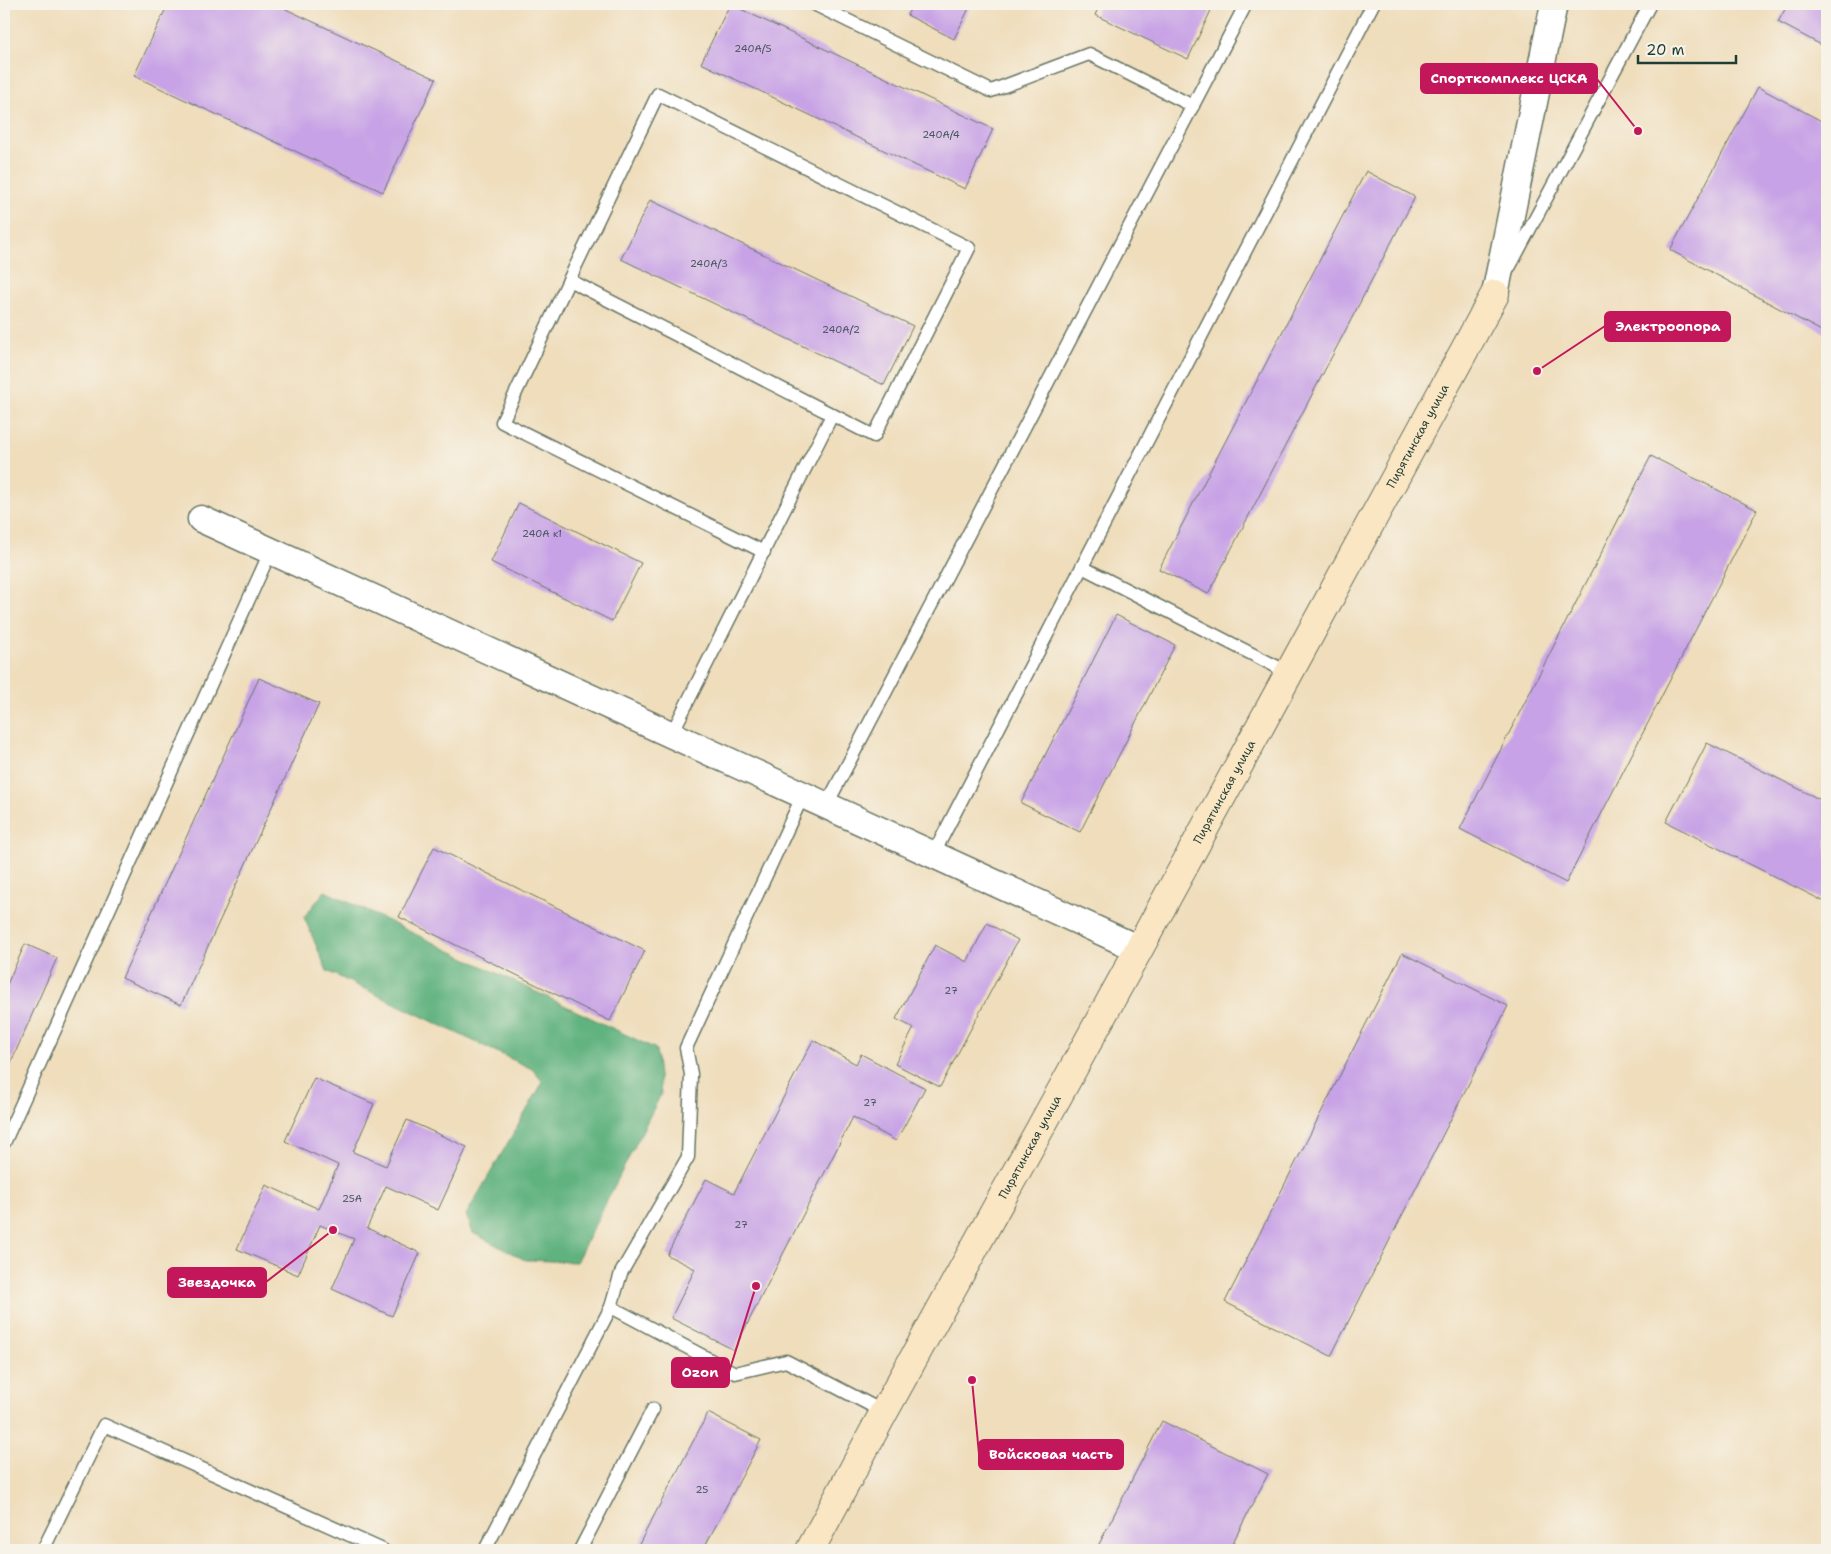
<svg xmlns="http://www.w3.org/2000/svg" width="1831" height="1554" font-family="'Shantell Sans',sans-serif">
<rect width="100%" height="100%" fill="#f7f3e8"/>
<filter id="ink" filterUnits="userSpaceOnUse"><feTurbulence type="fractalNoise" baseFrequency=".02" numOctaves="2"/><feDisplacementMap in="SourceGraphic" scale="10" xChannelSelector="R" yChannelSelector="G"/><feConvolveMatrix kernelMatrix="1 2 1 2 8 2 1 2 1" color-interpolation-filters="sRGB"/></filter>
<filter id="wash" filterUnits="userSpaceOnUse"><feTurbulence type="fractalNoise" baseFrequency=".0096" numOctaves="4" result="noise"/><feDisplacementMap in="SourceGraphic" scale="20" xChannelSelector="R" yChannelSelector="G"/><feGaussianBlur stdDeviation="1.12" result="paint"/><feColorMatrix in="noise" values="0 0 0 0 0 0 0 0 0 0 0 0 0 0 0 0 0 1.4 0 .05"/><feComposite in="paint" operator="in"/></filter>
<g filter="url(#wash)">
<rect width="100%" height="100%" fill="#efddbb"/>
<polygon fill="#60b27f" stroke="#40785a" points="325,891 656,1049 661,1094 576,1262 525,1260 473,1233 466,1215 543,1082 532,1069 327,971 304,917"/>
<g id="blocks">
<g fill="#c7a2e6">
<polygon points="168,4 275,4 436,79 383,192 134,76"/>
<polygon points="730,4 993,129 965,189 701,63"/>
<polygon points="913,4 971,4 954,39 907,15"/>
<polygon points="1100,4 1214,4 1188,59 1095,15"/>
<polygon points="1788,4 1827,4 1827,48 1778,22"/>
<polygon points="1758,87 1827,124 1827,334 1670,250"/>
<polygon points="1366,171 1415,197 1208,594 1159,569"/>
<polygon points="650,200 913,326 884,385 621,259"/>
<polygon points="1651,456 1757,510 1566,883 1460,829"/>
<polygon points="519,503 641,563 612,621 491,562"/>
<polygon points="1116,615 1175,645 1080,832 1021,803"/>
<polygon points="259,678 319,704 181,1005 122,978"/>
<polygon points="1707,743 1827,803 1827,903 1666,822"/>
<polygon points="434,847 645,951 610,1021 399,917"/>
<polygon points="987,923 1018,940 940,1087 895,1064 914,1028 896,1019 935,945 967,962"/>
<polygon points="25,944 57,958 4,1078 4,991"/>
<polygon points="1402,953 1508,1006 1331,1356 1225,1302"/>
<polygon points="813,1040 856,1064 861,1054 925,1088 896,1141 853,1117 734,1350 671,1318 695,1269 667,1255 706,1179 734,1193"/>
<polygon points="314,1078 374,1104 353,1152 386,1166 407,1120 467,1147 438,1210 386,1186 367,1228 420,1253 392,1316 332,1289 354,1239 320,1225 298,1275 237,1249 266,1185 319,1209 338,1165 285,1141"/>
<polygon points="708,1413 761,1440 703,1550 636,1550"/>
<polygon points="1162,1421 1268,1474 1229,1550 1096,1550"/>
</g>
</g>
</g>
<g filter="url(#ink)">
<use href="#blocks" fill-opacity="0" stroke="#687563" stroke-width="1"/>
<g fill="none" stroke-linecap="round" stroke-linejoin="round">
<g stroke="#687563" stroke-width="15">
<g id="lane">
<polyline points="814,4 991,91 1089,54 1193,106"/>
<polygon points="658,94 969,248 874,436 569,280"/>
<polyline points="1510,266 1650,4"/>
<polyline points="569,280 502,422 764,552"/>
<polyline points="1082,567 1289,673"/>
<polyline points="671,735 832,415"/>
<polyline points="826,806 1246,4"/>
<polyline points="933,855 1373,4"/>
<polyline points="4,1143 271,550"/>
<polyline points="611,1307 735,1373 786,1361 884,1412"/>
<polyline points="43,1550 104,1425 383,1550"/>
<polyline points="485,1550 611,1307 621,1273 688,1157 691,1074 686,1048 803,795"/>
<polyline points="580,1550 653,1409"/>
</g>
</g>
<g stroke="#687563" stroke-width="29">
<g id="street">
<polyline points="1495,294 1554,4"/>
<polyline points="201,519 1139,949"/>
</g>
</g>
<g stroke="#687563" stroke-width="30">
<g id="secondary">
<path id="s1" d="M 810,1550 L 884,1412 L 1139,949 L 1495,294"/>
</g>
</g>
<use href="#lane" stroke="#fff" stroke-width="12"/>
<use href="#street" stroke="#fff" stroke-width="26"/>
<use href="#secondary" stroke="#fbe6c4" stroke-width="28"/>
</g>
</g>
<g text-anchor="middle" dominant-baseline="central" stroke-width="4" stroke-linejoin="round" paint-order="stroke">
<g font-size="10" fill="#495660">
<text x="753" y="48">240А/5</text>
<text x="941" y="134">240А/4</text>
<text x="709" y="263">240А/3</text>
<text x="841" y="329">240А/2</text>
<text x="542" y="533">240А к1</text>
<text x="951" y="990">27</text>
<text x="870" y="1102">27</text>
<text x="352" y="1198">25А</text>
<text x="741" y="1224">27</text>
<text x="702" y="1489">25</text>
</g>
<g font-size="12" fill="#1f3d34" stroke="#f7f3e8">
<text stroke="none"><textPath href="#s1" startOffset="1269">Пирятинская улица</textPath></text>
<text stroke="none"><textPath href="#s1" startOffset="864">Пирятинская улица</textPath></text>
<text stroke="none"><textPath href="#s1" startOffset="459">Пирятинская улица</textPath></text>
</g>
</g>
<path fill="none" stroke="#c2185b" stroke-width="2" d="M1638 131L1597 79M1537 371L1605 326M333 1230L266 1282M756 1286L729 1372M972 1380L979 1454"/>
<g fill="#c2185b" stroke="#f7f3e8" stroke-width="2">
<circle cx="1638" cy="131" r="5"/>
<circle cx="1537" cy="371" r="5"/>
<circle cx="333" cy="1230" r="5"/>
<circle cx="756" cy="1286" r="5"/>
<circle cx="972" cy="1380" r="5"/>
</g>
<g fill="#c2185b" stroke="#c2185b" stroke-width="2">
<rect x="1421" y="64" width="176" height="29" rx="5"/>
<rect x="1605" y="312" width="125" height="29" rx="5"/>
<rect x="168" y="1268" width="98" height="29" rx="5"/>
<rect x="672" y="1358" width="57" height="29" rx="5"/>
<rect x="979" y="1440" width="144" height="29" rx="5"/>
</g>
<g font-size="14" text-anchor="middle" font-weight="bold" fill="#fff">
<text x="1509" y="83">Спорткомплекс ЦСКА</text>
<text x="1668" y="331">Электроопора</text>
<text x="217" y="1287">Звездочка</text>
<text x="700" y="1377">Ozon</text>
<text x="1051" y="1459">Войсковая часть</text>
</g>
<rect width="1831" height="1554" fill="none" stroke="#f7f3e8" stroke-width="20"/>
<path d="M1638 55v8h98v-8" fill="none" stroke="#1f3d34" stroke-width="2.5"/>
<text x="1646" y="55" font-size="15" fill="#1f3d34" stroke="#f7f3e8" stroke-width="4" paint-order="stroke">20 m</text>
</svg>
